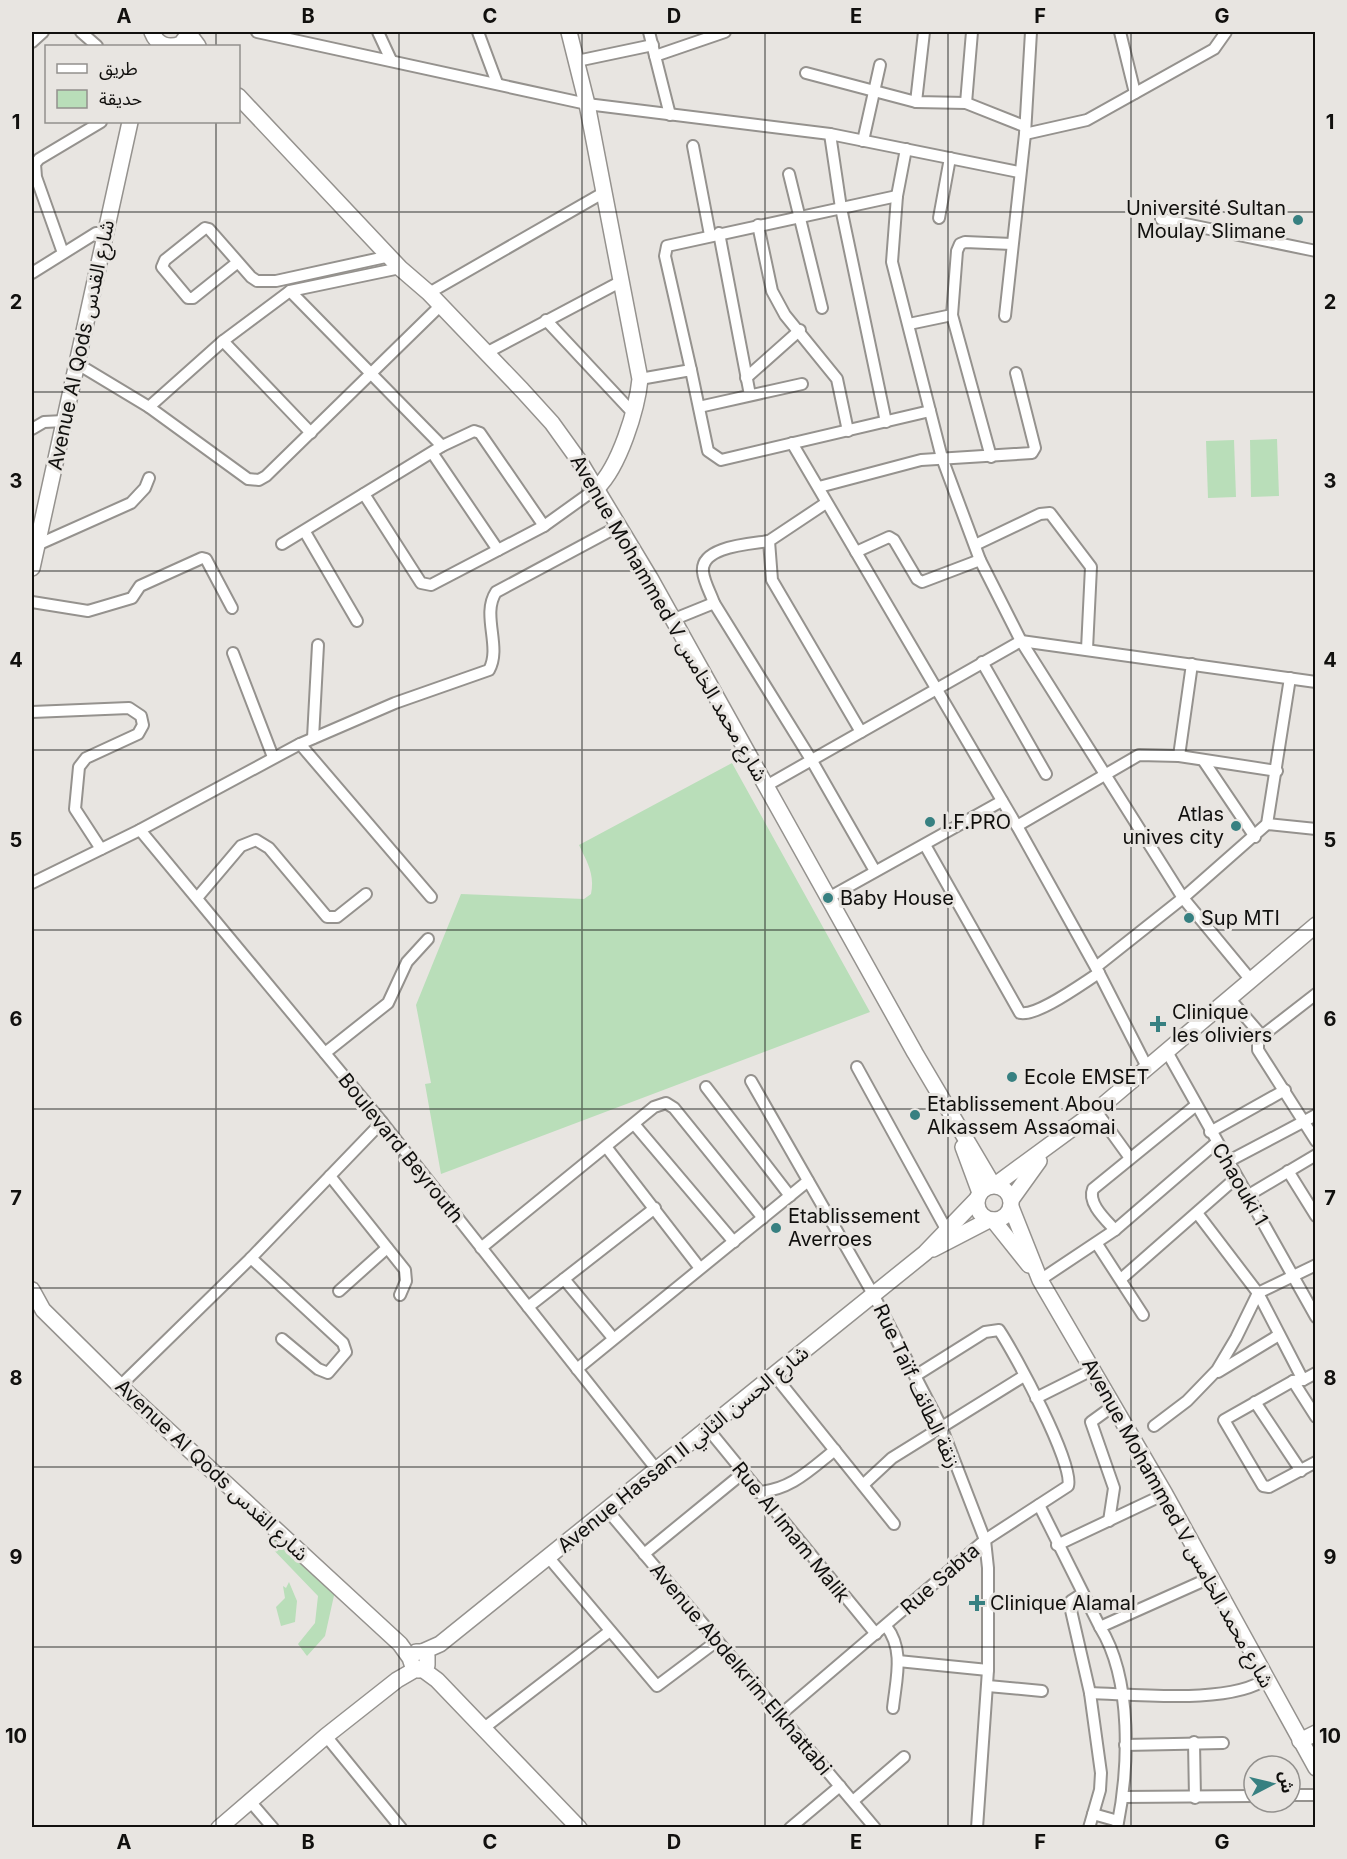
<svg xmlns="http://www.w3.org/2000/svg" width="1347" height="1859" font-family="Inter,'Noto Sans Arabic',sans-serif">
<rect width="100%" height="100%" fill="#e8e5e1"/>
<g fill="#b9deb9">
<polygon points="1277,439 1279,496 1251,497 1250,440"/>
<polygon points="1234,440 1236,497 1208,498 1206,441"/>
<path d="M 732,763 L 870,1012 L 441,1174 L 425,1084 L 431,1083 L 416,1005 L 461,894 L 584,899 L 591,894 C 595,874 587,862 579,845 Z"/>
<polygon points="276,1529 335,1591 325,1636 307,1656 298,1644 315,1623 318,1596 266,1542"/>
<polygon points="289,1582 297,1601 295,1622 281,1626 276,1607 285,1598 283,1586 286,1588"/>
</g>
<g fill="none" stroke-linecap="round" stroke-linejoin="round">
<g stroke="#95928e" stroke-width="14">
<g id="street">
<polyline points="81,32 97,46"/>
<polyline points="257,32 587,104 830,134 1019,172"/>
<polyline points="378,32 391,60"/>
<polyline points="478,32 497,83"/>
<polyline points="649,32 670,115"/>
<polyline points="1120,32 1135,93"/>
<polyline points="32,42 43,32"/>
<polyline points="655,56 725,32"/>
<polyline points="577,61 653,45"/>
<polyline points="806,73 916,102 966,103 1024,126"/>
<polyline points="916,102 924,32"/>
<polyline points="966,103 972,32"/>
<polyline points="830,134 841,208 886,422"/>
<polyline points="1025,134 1087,120 1214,49 1226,32"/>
<polyline points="863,141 880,65"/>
<polyline points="693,146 710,235"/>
<polyline points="906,149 897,196 892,262 942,458 980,560 1021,641 1183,898 1250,979"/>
<polyline points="789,174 822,308"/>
<polyline points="939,218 950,158"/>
<polyline points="1161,219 1316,251"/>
<polyline points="758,225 772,291 785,315 837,379 848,431"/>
<polyline points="719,233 750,395"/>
<polyline points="63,253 36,177 35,164 39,159 101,122"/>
<polyline points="238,262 193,298 188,298 162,267 165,260 205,228 209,229 251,277 257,281 276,281 390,256"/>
<polyline points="32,273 96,233 105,233"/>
<polyline points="290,291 442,446"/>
<polyline points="429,293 603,193"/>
<polyline points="1005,316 1025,134 1031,32"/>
<polyline points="546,320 633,413"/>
<polyline points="909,324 952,315"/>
<polyline points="223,341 311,433"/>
<polyline points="486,353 620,282"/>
<polyline points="76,363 149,407 248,479 259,480 266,476 441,305"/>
<polyline points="691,370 665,256 667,246 897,196"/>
<polyline points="746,378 800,330"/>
<polyline points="640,379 691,370 708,451 721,460 930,411"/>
<polyline points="149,407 223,341 290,291 400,268"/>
<polyline points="699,407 802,384"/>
<polyline points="32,429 44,422 64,421"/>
<polyline points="792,443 1017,826 1099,973 1147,1067"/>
<polyline points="433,454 498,550"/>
<polyline points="991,457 952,315 957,251 960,244 965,242 1012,244"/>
<polyline points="819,487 921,460 1032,453 1035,448 1016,373"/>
<polyline points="364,494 421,583 431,585 544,526 597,488"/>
<polyline points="826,503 769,541 772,580 861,732"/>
<polyline points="305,532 357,621"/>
<polyline points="282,544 442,446 474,431 480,433 544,526"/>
<polyline points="37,545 131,503 145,488 149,478"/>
<polyline points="975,545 1040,514 1050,513 1091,567 1087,649"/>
<polyline points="856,552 889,537 894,540 917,579 922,582 980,560"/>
<polyline points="32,602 88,611 132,598 140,586 202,558 206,559 232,608"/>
<path d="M 714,603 C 711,594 704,582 703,572 C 700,546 751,544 769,541"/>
<polyline points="672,620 714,603 812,761 875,871"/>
<polyline points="233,653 273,757"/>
<polyline points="982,662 1046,774"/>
<polyline points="32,712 129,708 141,716 143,725 138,734 86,758 79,767 75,809 101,849"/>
<polyline points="313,738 318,645"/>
<polyline points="300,744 431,897"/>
<polyline points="1179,756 1192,664"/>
<polyline points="1203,760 1255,837"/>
<polyline points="766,786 1021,641 1316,682"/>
<polyline points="1267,824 1316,829"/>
<polyline points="1017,826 1139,755 1179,756 1277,771"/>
<polyline points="140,830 382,1122 657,1470"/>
<path d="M 925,845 L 1020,1013 C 1037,1017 1083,983 1099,973"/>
<path d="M 32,883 L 140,830 L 300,744 L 395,703 L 489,670 C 502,647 481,615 496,592 L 619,526"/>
<polyline points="197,898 241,846 256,840 269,848 327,917 337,917 366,894"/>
<polyline points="828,898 1002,801"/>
<polyline points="1096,967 1183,898 1267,824 1290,678"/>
<polyline points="1316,994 1258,1039 1258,1050 1316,1141"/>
<polyline points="1229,998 1262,1036"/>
<polyline points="1166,1050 1316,1317"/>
<polyline points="325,1053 388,1003 407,962 428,939"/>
<polyline points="857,1067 946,1229"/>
<polyline points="751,1081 873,1294 941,1426 985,1540 988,1568 988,1670 977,1828"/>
<polyline points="706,1087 790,1196"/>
<polyline points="1096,1111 1130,1158"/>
<polyline points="634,1124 734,1242"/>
<polyline points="1210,1132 1285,1090"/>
<polyline points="607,1148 699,1267"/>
<polyline points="1227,1162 1316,1115"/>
<polyline points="1288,1171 1316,1216"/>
<polyline points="330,1176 405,1270 406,1281 400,1295"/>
<polyline points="1247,1196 1316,1155"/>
<polyline points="1197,1213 1258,1293 1303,1380"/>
<path d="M 1115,1230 C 1106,1220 1087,1203 1093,1189 L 1195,1106"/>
<polyline points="1097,1244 1143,1315"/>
<polyline points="481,1248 654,1107 666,1103 674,1108 763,1218"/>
<polyline points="251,1258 343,1343 346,1352 328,1373 318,1369 282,1339"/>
<polyline points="564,1279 613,1338"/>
<polyline points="1121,1279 1236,1178"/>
<polyline points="1040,1280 1115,1230 1216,1143"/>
<polyline points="339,1291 387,1248"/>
<polyline points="528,1307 655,1208"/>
<polyline points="577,1369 808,1181"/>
<polyline points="1218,1372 1279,1335"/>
<polyline points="1316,1373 1303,1380 1293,1381 1224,1420 1263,1486 1269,1487 1316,1462"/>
<polyline points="775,1376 894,1524"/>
<polyline points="1293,1381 1316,1417"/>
<polyline points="120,1386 251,1258 382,1122"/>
<polyline points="1036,1398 1092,1370"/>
<polyline points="1255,1402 1301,1471"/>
<polyline points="1154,1426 1187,1401 1217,1370 1236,1338 1258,1293 1316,1265"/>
<polyline points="708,1429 876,1634"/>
<polyline points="864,1484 892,1458 1024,1376"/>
<path d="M 757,1492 C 790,1491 811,1469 835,1450"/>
<polyline points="1039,1505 1100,1627"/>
<polyline points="608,1511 875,1828"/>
<polyline points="1109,1521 1114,1488 1091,1422 1113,1406"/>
<polyline points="1057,1545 1165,1494"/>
<polyline points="644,1554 743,1473"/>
<polyline points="549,1558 657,1686 717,1641"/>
<polyline points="1082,1594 1071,1601 1070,1606 1090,1693 1101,1773 1100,1790 1089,1828"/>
<path d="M 886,1626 C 905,1650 896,1679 893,1708"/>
<polyline points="898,1661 988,1670"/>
<polyline points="988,1686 1042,1691"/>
<path d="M 1090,1693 C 1134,1694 1233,1705 1267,1678"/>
<path d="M 780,1715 L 985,1540 L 1068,1486 C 1075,1465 1014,1352 999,1330 L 985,1332 L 915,1376"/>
<polyline points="484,1728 610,1631"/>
<polyline points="326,1736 401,1828"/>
<polyline points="1194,1742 1195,1798"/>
<polyline points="1125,1745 1223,1743"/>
<polyline points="1290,1795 1316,1795"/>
<polyline points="1123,1797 1254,1796"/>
<polyline points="249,1800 273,1828"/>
<polyline points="853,1801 904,1757"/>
<polyline points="1093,1814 1118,1821"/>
<polyline points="790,1828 840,1786"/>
<path d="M 1117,1828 C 1129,1769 1133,1680 1100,1627 L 1212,1577"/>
</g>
</g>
<g stroke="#95928e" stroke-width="18">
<g id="secondary">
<path d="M 152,32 C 157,45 168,49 181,44 L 190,32"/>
<path d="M 569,32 L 587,104 L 640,379 C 637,410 619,467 597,488"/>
<polyline points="189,34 198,46"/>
<polyline points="238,96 400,268 429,293 522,390 552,423 580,462 650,578 915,1053 993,1185"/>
<polyline points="32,568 130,122"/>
<polyline points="963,1147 980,1193"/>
<polyline points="995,1185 1096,1111 1316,925"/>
<circle cx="994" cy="1203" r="17"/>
<polyline points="1011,1200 1039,1161"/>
<polyline points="1011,1207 1040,1280 1165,1494 1316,1768"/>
<polyline points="993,1220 1029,1265"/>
<polyline points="933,1249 989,1220"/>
<polyline points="32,1290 43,1310 120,1386 400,1644 410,1658 413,1667 419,1670 427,1665 427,1656 422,1652 416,1652 410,1658"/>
<polyline points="422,1652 440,1644 925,1253 977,1199"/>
<polyline points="422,1669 437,1680 579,1828"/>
<polyline points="1300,1741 1316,1733"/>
<polyline points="219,1828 326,1736 397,1680 416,1669"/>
</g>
</g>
<use href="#street" stroke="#fff" stroke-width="10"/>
<use href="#secondary" stroke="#fff" stroke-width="15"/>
</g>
<path fill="none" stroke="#11100e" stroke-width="1.5" stroke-opacity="0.55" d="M 216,32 L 216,46M 399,32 L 399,1828M 582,32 L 582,1828M 765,32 L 765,1828M 948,32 L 948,1828M 1131,32 L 1131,1828M 216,122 L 216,1828M 32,212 L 1316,212M 32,392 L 1316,392M 32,571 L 1316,571M 32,750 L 1316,750M 32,930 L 1316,930M 32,1109 L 1316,1109M 32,1288 L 1316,1288M 32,1467 L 1316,1467M 32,1647 L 1316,1647"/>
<g fill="#378081" stroke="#e8e5e1" stroke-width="2">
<circle cx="1298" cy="220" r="6"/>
<circle cx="930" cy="822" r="6"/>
<circle cx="1236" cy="826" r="6"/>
<circle cx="828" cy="898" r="6"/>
<circle cx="1189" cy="918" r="6"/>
<path d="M1155 1015h6v6h6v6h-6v6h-6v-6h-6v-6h6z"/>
<circle cx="1012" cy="1077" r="6"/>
<circle cx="915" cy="1115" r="6"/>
<circle cx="776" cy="1228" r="6"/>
<path d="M974 1594h6v6h6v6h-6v6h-6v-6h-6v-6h6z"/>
</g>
<g text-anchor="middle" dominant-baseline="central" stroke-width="6" stroke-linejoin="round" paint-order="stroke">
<g font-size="20" fill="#11100e" stroke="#e8e5e1" text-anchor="start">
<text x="1286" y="208" text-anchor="end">Université Sultan<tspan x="1286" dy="23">Moulay Slimane</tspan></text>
<text x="1224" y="814" text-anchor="end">Atlas<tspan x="1224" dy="23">unives city</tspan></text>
<text x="942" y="822">I.F.PRO</text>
<text x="840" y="898">Baby House</text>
<text x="1201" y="918">Sup MTI</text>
<text x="1172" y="1012">Clinique<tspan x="1172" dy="23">les oliviers</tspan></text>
<text x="1024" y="1077">Ecole EMSET</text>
<text x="927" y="1104">Etablissement Abou<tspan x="927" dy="23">Alkassem Assaomai</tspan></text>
<text x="788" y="1216">Etablissement<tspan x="788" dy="23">Averroes</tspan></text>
<text x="990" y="1603">Clinique Alamal</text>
</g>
<g font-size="20" fill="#11100e" stroke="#e8e5e1">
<text transform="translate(81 345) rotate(-78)">Avenue Al Qods شارع القدس</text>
<text transform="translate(669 618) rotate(60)">Avenue Mohammed V شارع محمد الخامس</text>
<text transform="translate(401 1148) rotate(51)">Boulevard Beyrouth</text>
<text transform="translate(1240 1184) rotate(60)">Chaouki 1</text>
<text transform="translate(917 1386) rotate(65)">Rue Taïf زنقة الطائف</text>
<text transform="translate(683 1449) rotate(-39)">Avenue Hassan II شارع الحسن الثاني</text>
<text transform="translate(212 1470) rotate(43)">Avenue Al Qods شارع القدس</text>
<text transform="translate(1178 1523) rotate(61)">Avenue Mohammed V شارع محمد الخامس</text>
<text transform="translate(791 1532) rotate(51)">Rue Al Imam Malik</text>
<text transform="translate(940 1579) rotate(-41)">Rue Sabta</text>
<text transform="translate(741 1669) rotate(50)">Avenue Abdelkrim Elkhattabi</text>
</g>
</g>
<rect width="1347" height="1859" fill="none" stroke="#e8e5e1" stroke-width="66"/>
<rect x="45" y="45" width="195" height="78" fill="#e8e5e1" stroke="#92908d" stroke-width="1.5"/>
<rect x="57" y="64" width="30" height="9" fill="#ffffff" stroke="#92908d" stroke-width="1.5"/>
<text x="99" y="75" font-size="18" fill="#11100e">طريق</text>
<rect x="57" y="90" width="30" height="18" fill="#b9deb9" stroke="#92908d" stroke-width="1.5"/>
<text x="99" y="105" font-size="18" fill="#11100e">حديقة</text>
<g transform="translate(1272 1784) rotate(83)"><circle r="28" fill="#e8e5e1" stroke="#92908d" stroke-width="1.5"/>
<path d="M0-4.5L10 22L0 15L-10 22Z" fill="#378081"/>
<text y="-9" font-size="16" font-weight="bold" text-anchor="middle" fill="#11100e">ش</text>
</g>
<rect x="33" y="33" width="1281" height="1793" fill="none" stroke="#11100e" stroke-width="2"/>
<g font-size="20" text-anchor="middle" font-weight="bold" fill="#11100e">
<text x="124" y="23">A</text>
<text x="308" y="23">B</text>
<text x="490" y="23">C</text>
<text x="674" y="23">D</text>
<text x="856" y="23">E</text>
<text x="1040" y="23">F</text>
<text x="1222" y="23">G</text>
<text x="16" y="129">1</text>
<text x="1330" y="129">1</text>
<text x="16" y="309">2</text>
<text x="1330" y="309">2</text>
<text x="16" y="488">3</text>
<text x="1330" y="488">3</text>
<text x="16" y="667">4</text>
<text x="1330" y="667">4</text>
<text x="16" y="847">5</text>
<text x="1330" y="847">5</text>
<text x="16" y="1026">6</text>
<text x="1330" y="1026">6</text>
<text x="16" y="1205">7</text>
<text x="1330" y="1205">7</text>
<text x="16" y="1385">8</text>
<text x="1330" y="1385">8</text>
<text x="16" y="1564">9</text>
<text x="1330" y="1564">9</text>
<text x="16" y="1743">10</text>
<text x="1330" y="1743">10</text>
<text x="124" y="1849">A</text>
<text x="308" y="1849">B</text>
<text x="490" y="1849">C</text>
<text x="674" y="1849">D</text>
<text x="856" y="1849">E</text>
<text x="1040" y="1849">F</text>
<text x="1222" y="1849">G</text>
</g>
</svg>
